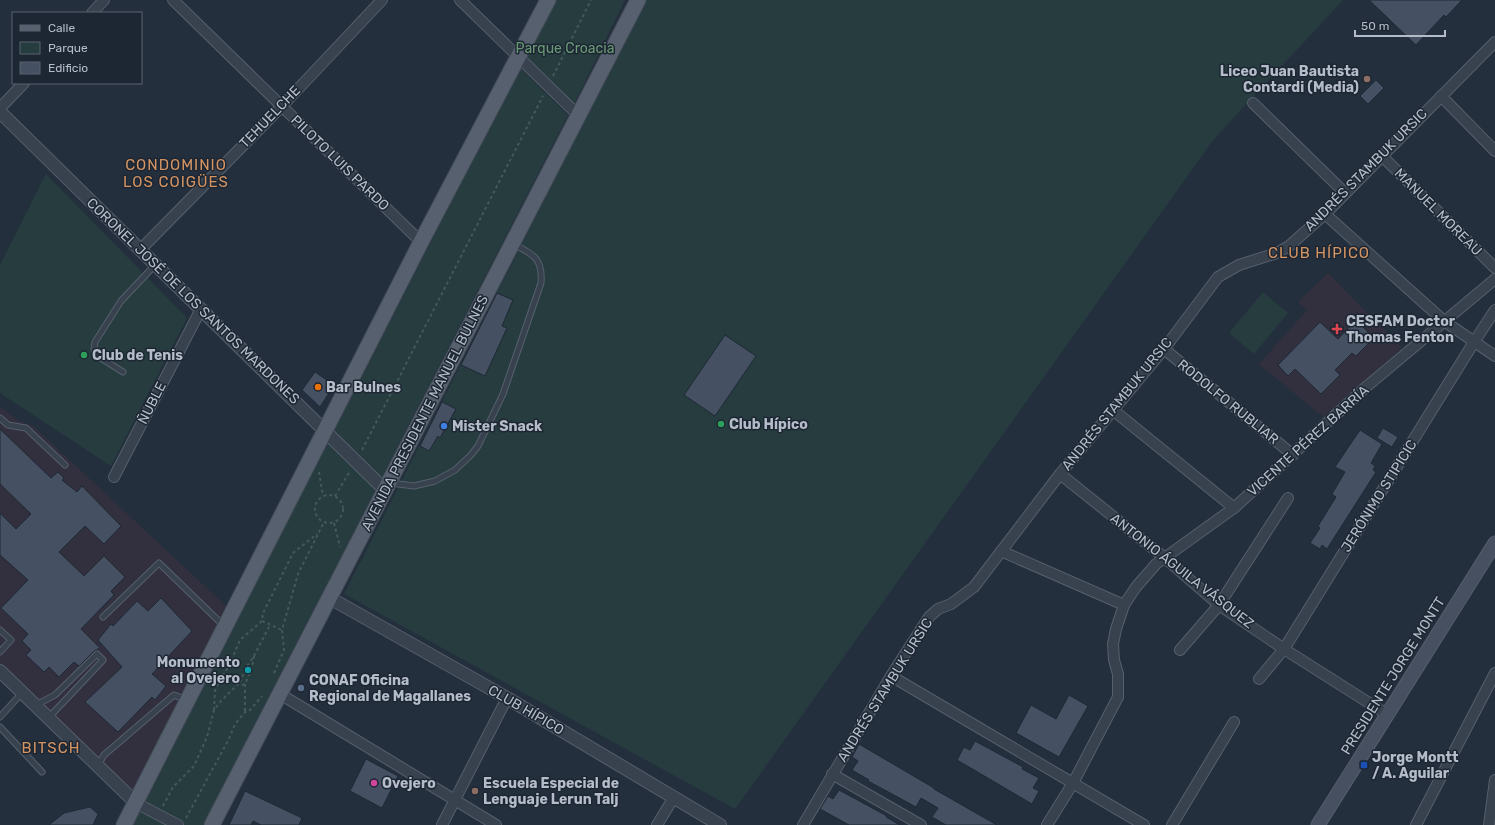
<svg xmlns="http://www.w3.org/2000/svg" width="1495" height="825" font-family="Rubik,sans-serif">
<rect width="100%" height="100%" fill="#242f3e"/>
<g fill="#32303f">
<polygon points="1328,273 1402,348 1323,417 1259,364 1307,310 1298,302"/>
<polygon points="0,406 18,421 33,426 227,607 133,791 0,663"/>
</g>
<g fill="#263c3f">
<polygon points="554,0 625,0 574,104 524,57"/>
<polygon points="646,0 1343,0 1214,139 735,809 344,594"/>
<polygon points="520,68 568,115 203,825 132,825"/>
<polygon points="46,174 187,318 111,466 0,393 0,265"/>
<polygon points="1263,292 1288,313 1254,354 1229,333"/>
</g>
<g fill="#455162" stroke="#1f2835">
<polygon points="1369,0 1462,0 1446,17 1444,15 1416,45"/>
<polygon points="1376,80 1384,88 1368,104 1360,96"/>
<polygon points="497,293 513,300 502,326 507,328 485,376 461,365"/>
<polygon points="1356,320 1374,338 1356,356 1352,353 1335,370 1340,375 1321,394 1295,369 1288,376 1278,365 1320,322 1338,339"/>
<polygon points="725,335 756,356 715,416 684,395"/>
<polygon points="315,372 334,385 320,407 302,390"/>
<polygon points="442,402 456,409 440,438 438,436 429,451 420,446"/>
<polygon points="1383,428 1398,437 1392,447 1377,438"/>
<polygon points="0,429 51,478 58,472 64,478 62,480 77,492 82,486 121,526 104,544 85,526 59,552 84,576 104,556 125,577 111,591 114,595 81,629 100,648 94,651 79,666 74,662 59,677 49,667 44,672 26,655 31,650 22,641 28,634 1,608 28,580 0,555 0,513 16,529 31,514 0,484"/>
<polygon points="1360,430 1382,444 1371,463 1375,466 1373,470 1376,472 1327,549 1322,545 1320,549 1310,543 1320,528 1318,526 1336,497 1332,494 1345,472 1335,467"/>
<polygon points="161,598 192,631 152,674 166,686 155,700 152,697 118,732 85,702 122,667 98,640 111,624 113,626 137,601 148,611"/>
<polygon points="1069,695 1088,706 1059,757 1016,733 1031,705 1056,719"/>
<polygon points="975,741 1023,767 1022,769 1039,778 1033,788 1039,791 1032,804 957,760 964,747 970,750"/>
<polygon points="859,744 934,788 934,789 997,825 946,825 932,817 938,808 921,798 916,807 868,781 869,780 852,770 858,761 852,757"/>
<polygon points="366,759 398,776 382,808 350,791"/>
<polygon points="839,790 887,816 886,817 900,825 849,825 820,809 828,796 833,799"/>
<polygon points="245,791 302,818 299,825 261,825 253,821 251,825 229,825"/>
<polygon points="90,807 98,814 93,825 49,825 64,813"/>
</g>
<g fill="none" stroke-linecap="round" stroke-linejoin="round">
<g stroke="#565f6c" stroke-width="7">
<g id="service">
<polyline points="123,372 96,355 94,349 95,342 121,301 155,265"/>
<polyline points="0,418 8,425 26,428 65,465"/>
<path d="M 391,483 L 414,486 L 435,481 L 455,470 L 471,455 L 478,446 L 503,394 L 541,283 C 543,258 533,254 513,244"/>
<polyline points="103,617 159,563 224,626"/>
<polyline points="0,630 11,640 0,652"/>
<polyline points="36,705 55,695 97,654 103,660 53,713 52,719"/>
<polyline points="0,717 22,693"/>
<polyline points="0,727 42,772"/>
<polyline points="98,765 104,755 174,695 187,700"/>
</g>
</g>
<g stroke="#565f6c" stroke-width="12">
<g id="minor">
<polyline points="173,0 421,242"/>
<polyline points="460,0 578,115"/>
<polyline points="92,13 104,0"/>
<polyline points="1441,96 1495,151"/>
<polyline points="1253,103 1345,193"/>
<polyline points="0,108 24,83"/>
<polyline points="1382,156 1495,268"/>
<polyline points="1325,214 1444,321 1495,356"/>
<polyline points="140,250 282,106 382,0"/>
<polyline points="1164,349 1293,455"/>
<polyline points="1113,410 1234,508"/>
<polyline points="1060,474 1165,558 1219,605 1284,649 1388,715"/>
<polyline points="114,477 201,309"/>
<polyline points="1001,551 1124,605"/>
<polyline points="1180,650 1219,605 1288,498"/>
<polyline points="891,676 1144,825"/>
<polyline points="1259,679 1284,649 1474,342 1495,310"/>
<polyline points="280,694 496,825"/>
<polyline points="832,774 921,825"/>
<polyline points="136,803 178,825"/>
<polyline points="442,825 507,698"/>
<polyline points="657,825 674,797"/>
<polyline points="803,825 891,676 929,617 938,609 951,604 974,587 1060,474 1164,349 1218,277 1239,265 1277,253 1289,246 1325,214 1495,42"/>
<polyline points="1047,825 1073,783 1118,697 1118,674 1114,660 1113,644 1116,629 1124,605 1136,587 1156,564 1234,508 1366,387 1495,279"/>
<polyline points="1172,825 1234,722"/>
<polyline points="1416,825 1495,673"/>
<polyline points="1489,825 1495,780"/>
</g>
</g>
<g stroke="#565f6c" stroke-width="14">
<g id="tertiary">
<polyline points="0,112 385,490"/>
<polyline points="330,598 507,698 720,825"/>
<polyline points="0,671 136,803"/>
</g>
</g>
<g stroke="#565f6c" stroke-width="15">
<polyline id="secondary" points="1318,825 1495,543"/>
</g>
<g stroke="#414a57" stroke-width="17">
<g id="primary">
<polyline points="124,825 421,242 548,0"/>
<polyline points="212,825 638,0"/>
</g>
</g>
<g stroke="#44595c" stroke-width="2" stroke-dasharray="3 3" stroke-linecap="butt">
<polyline points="553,76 591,0"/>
<polyline points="362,450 543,96"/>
<polyline points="319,472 323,496"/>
<circle cx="329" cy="509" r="14"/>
<polyline points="335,496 350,471"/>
<polyline points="334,523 340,547"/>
<polyline points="262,621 282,630"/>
<polyline points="254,656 252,668 245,684 242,685 240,682 247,666 254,656 270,625"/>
<polyline points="274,673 284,650 282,630 298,574 324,522"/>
<polyline points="245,684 245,711"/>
<polyline points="214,710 215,691 220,679 229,666 240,640 262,621 263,613 293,553 317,534"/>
<polyline points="163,806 173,787 194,766 207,737 214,710 220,702 240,682"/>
<polyline points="186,818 229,739 235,724 245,712 250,710 262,696"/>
</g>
<use href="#service" stroke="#38414e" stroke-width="5"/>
<use href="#minor" stroke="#38414e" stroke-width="10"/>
<use href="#tertiary" stroke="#38414e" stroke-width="12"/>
<use href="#secondary" stroke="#465061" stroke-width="13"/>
<use href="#primary" stroke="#56606e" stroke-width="15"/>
</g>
<g fill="#8d6e63" stroke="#1d2633" stroke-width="1.5">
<circle cx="1367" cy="79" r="4"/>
<circle cx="475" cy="791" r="4"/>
</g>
<path fill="#e0444e" stroke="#1d2633" stroke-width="1.5" d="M1335 323h4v4h4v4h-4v4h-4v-4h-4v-4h4z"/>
<g fill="#2e9e5b" stroke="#1d2633" stroke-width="1.5">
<circle cx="84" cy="355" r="4"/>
<circle cx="721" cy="424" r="4"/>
</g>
<circle fill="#e8710a" stroke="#1d2633" stroke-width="1.5" cx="318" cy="387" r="4"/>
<circle fill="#3f7fe0" stroke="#1d2633" stroke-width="1.5" cx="444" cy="426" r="4"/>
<circle fill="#0f9aa8" stroke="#1d2633" stroke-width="1.5" cx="248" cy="670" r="4"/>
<circle fill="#5c6f8a" stroke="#1d2633" stroke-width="1.5" cx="301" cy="688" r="4"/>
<rect fill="#1a4fb4" stroke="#1d2633" stroke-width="1.5" x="1360" y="761" width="8" height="8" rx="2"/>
<circle fill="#d1479c" stroke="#1d2633" stroke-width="1.5" cx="374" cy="783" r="4"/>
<g text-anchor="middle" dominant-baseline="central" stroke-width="3" stroke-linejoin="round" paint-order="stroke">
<g font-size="14" fill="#6b9a76" stroke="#1d2633">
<text x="565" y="48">Parque Croacia</text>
</g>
<g font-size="14" font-weight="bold" fill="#b4bcc9" stroke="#1d2633" text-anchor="start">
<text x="1359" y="71" text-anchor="end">Liceo Juan Bautista<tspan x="1359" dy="16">Contardi (Media)</tspan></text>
<text x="1346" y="321">CESFAM Doctor<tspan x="1346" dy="16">Thomas Fenton</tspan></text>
<text x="92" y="355">Club de Tenis</text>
<text x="326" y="387">Bar Bulnes</text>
<text x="729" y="424">Club Hípico</text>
<text x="452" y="426">Mister Snack</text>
<text x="240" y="662" text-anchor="end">Monumento<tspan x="240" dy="16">al Ovejero</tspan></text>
<text x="309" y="680">CONAF Oficina<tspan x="309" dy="16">Regional de Magallanes</tspan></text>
<text x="1372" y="757">Jorge Montt<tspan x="1372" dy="16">/ A. Aguilar</tspan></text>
<text x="382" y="783">Ovejero</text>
<text x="483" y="783">Escuela Especial de<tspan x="483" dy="16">Lenguaje Lerun Talj</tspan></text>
</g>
<g font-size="14" fill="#b4bcc9" stroke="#1d2633">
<text transform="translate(270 117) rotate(-46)">TEHUELCHE</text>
<text transform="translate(340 163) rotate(44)">PILOTO LUIS PARDO</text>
<text transform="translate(1366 170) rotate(-45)">ANDRÉS STAMBUK URSIC</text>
<text transform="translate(1438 212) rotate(45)">MANUEL MOREAU</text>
<text transform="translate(193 301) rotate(44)">CORONEL JOSÉ DE LOS SANTOS MARDONES</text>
<text transform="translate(1228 402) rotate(39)">RODOLFO RUBLIAR</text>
<text transform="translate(152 403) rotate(-63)">ÑUBLE</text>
<text transform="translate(1117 404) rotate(-51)">ANDRÉS STAMBUK URSIC</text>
<text transform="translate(425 413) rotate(-63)">AVENIDA PRESIDENTE MANUEL BULNES</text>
<text transform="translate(1308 441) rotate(-42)">VICENTE PÉREZ BARRÍA</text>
<text transform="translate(1379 496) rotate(-58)">JERÓNIMO STIPICIC</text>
<text transform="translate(1182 571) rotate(38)">ANTONIO ÁGUILA VÁSQUEZ</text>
<text transform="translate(1393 676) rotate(-58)">PRESIDENTE JORGE MONTT</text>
<text transform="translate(885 690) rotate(-58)">ANDRÉS STAMBUK URSIC</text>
<text transform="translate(526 710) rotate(30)">CLUB HÍPICO</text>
</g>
<g font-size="15" letter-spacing="1" fill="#d59563" stroke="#1d2633">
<text x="176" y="165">CONDOMINIO<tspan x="176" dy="17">LOS COIGÜES</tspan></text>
<text x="1319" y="253">CLUB HÍPICO</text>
<text x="51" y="748">BITSCH</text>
</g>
</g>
<rect x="12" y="12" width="130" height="72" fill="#1d2633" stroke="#59626f"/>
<rect x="20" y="25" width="20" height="6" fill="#56606e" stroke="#59626f"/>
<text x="48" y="32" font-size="12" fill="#b4bcc9">Calle</text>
<rect x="20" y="42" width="20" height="12" fill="#263c3f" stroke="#59626f"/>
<text x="48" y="52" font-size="12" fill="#b4bcc9">Parque</text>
<rect x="20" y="62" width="20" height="12" fill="#455162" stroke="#59626f"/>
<text x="48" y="72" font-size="12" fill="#b4bcc9">Edificio</text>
<path d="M1355 30v6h90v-6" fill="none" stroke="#b4bcc9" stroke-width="2"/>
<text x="1361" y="30" font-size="12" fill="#b4bcc9" stroke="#1d2633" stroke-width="3" paint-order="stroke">50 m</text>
</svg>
